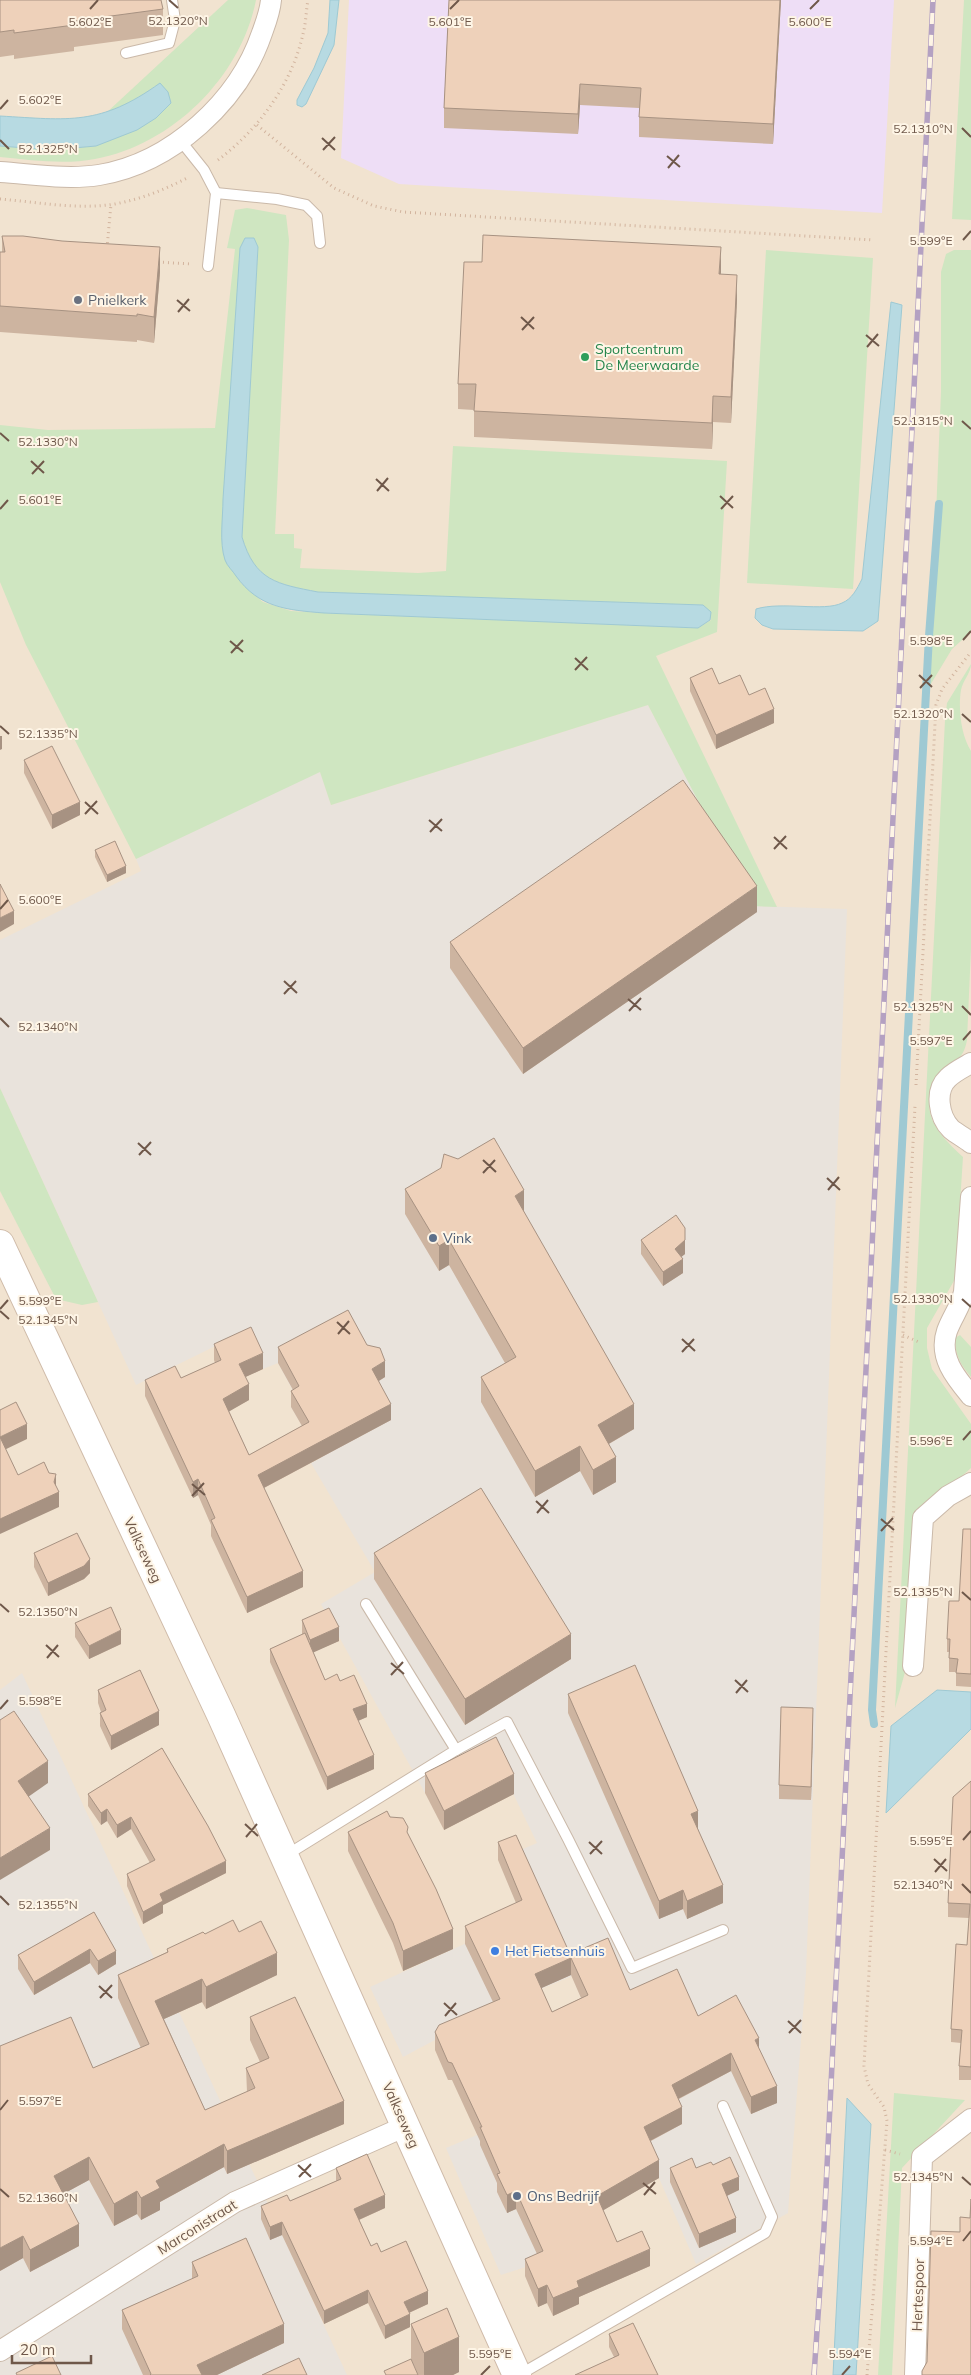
<svg xmlns="http://www.w3.org/2000/svg" width="971" height="2375" font-family="Mulish,sans-serif">
<rect width="100%" height="100%" fill="#faf1e1"/>
<rect fill="#f1e3d0" x="0" y="0" width="971" height="2375"/>
<g fill="#e9e3dc">
<polygon points="648,705 753,906 847,909 806,1973 788,2213 696,2264 659,2178 566,2231 553,2258 501,2275 446,2148 614,2077 572,1976 495,2008 403,2057 370,1987 541,1909 516,1852 537,1843 496,1758 425,1793 321,1604 375,1572 311,1463 321,1458 291,1407 299,1402 278,1363 263,1369 246,1331 136,1385 0,1088 0,940 141,871 136,859 320,771 331,805"/>
<polygon points="22,1673 347,2375 0,2375 0,1690"/>
</g>
<polygon fill="#eedef6" points="349,0 894,0 882,213 399,184 341,158"/>
<g fill="#cfe6c1" fill-rule="evenodd">
<path d="M 228,0 L 256,0 C 241,77 172,145 95,159 C 64,165 31,160 0,157 L 0,146 L 51,150 L 96,146 L 160,83 L 135,101 L 105,114 Z"/>
<polygon points="964,0 971,0 971,220 952,219"/>
<path d="M 247,208 L 286,215 L 289,240 L 275,534 L 294,534 L 294,548 L 302,549 L 300,568 L 418,573 L 446,571 L 453,446 L 727,461 L 717,632 L 656,656 L 777,907 L 753,906 L 648,705 L 331,805 L 320,772 L 136,859 L 26,645 L 0,582 L 0,425 L 48,430 L 215,428 L 235,249 L 227,248 L 235,210 ZM 245,239 L 258,247 L 242,537 C 255,581 277,584 318,592 L 703,605 L 711,620 L 698,628 L 324,613 L 291,611 L 263,602 L 241,583 Z"/>
<polygon points="766,250 873,258 853,589 747,583"/>
<polygon points="954,250 971,250 971,632 952,649 929,687 941,392 941,272 946,254"/>
<path d="M 971,664 C 971,673 963,680 961,690 C 958,709 961,735 971,751 L 971,949 L 967,1040 C 964,1055 961,1055 952,1066 C 947,1073 932,1091 930,1099 C 925,1122 948,1143 963,1157 L 955,1279 L 927,1328 L 927,1348 L 932,1369 L 971,1424 L 971,1468 L 918,1515 L 907,1665 L 895,1708 L 945,720 L 947,703 Z"/>
<polygon points="0,1088 98,1302 82,1305 56,1299 0,1191"/>
<path d="M 960,1335 L 971,1347 L 971,1377 C 960,1364 955,1355 955,1338 Z"/>
<polygon points="894,2093 965,2100 902,2168 892,2375 878,2375"/>
</g>
<g fill="#b7dae2" stroke="#9ec9d3">
<polygon points="330,0 339,0 334,45 306,104 302,107 297,105 297,100 314,68 328,33"/>
<path d="M 160,83 L 168,92 L 171,103 L 156,118 L 137,130 L 96,146 L 51,150 L 0,146 L 0,116 C 69,120 100,126 160,83 Z"/>
<path d="M 245,238 L 254,238 L 258,247 L 242,537 C 255,581 277,584 318,592 L 703,605 L 711,612 L 710,620 L 698,628 L 324,613 C 287,610 259,608 236,576 C 233,571 227,566 225,560 C 219,542 223,518 223,499 L 240,248 Z"/>
<path d="M 891,302 L 902,305 L 878,621 L 863,631 L 773,629 L 762,625 L 755,618 L 756,609 C 782,601 824,612 842,603 C 852,599 857,589 862,579 Z"/>
<polygon points="937,1690 971,1692 971,1729 886,1813 891,1726"/>
<polygon points="847,2098 871,2124 856,2375 833,2375"/>
</g>
<g fill="none" stroke-linecap="round" stroke-linejoin="round">
<polyline stroke="#9ec9d3" stroke-width="8" points="874,1724 872,1710 929,636 939,504"/>
<g stroke="#cab9a9" stroke-width="12">
<g id="lane">
<polyline points="126,53 169,43 175,20 172,0"/>
<polyline points="180,140 204,170 216,193 208,266"/>
<polyline points="216,193 277,199 306,205 317,216 320,243"/>
<polyline points="456,1750 507,1722 568,1839 632,1968 723,1930"/>
<polyline points="285,1856 456,1750 366,1604"/>
<polyline points="519,2375 765,2233 772,2217 723,2106"/>
</g>
</g>
<g stroke="#cab9a9" stroke-width="22">
<g id="street">
<path d="M 0,172 C 32,174 67,180 99,175 C 172,163 239,101 262,33 C 266,22 270,12 271,0"/>
<path d="M 971,1063 C 964,1067 954,1072 948,1078 C 934,1091 939,1117 951,1129 C 957,1134 965,1138 971,1143"/>
<path d="M 971,1197 L 964,1292 C 961,1306 952,1317 947,1331 C 938,1357 956,1378 971,1396"/>
<polyline points="913,1666 923,1518 948,1496 971,1483"/>
<polyline points="0,2351 235,2202 406,2126"/>
<polyline points="915,2375 922,2157 971,2119"/>
</g>
</g>
<g stroke="#cfbba9" stroke-width="30">
<polyline id="secondary" points="0,1244 221,1715 517,2375"/>
</g>
<g stroke="#d2b49e" stroke-width="3" stroke-dasharray="1 4" stroke-linecap="butt">
<polyline points="257,125 334,188 374,206 403,212 873,240"/>
<path d="M 218,160 C 258,130 292,84 303,34 C 306,23 306,11 308,0"/>
<path d="M 0,199 C 37,202 78,210 115,204 C 141,199 164,190 187,178"/>
<polyline points="107,248 111,204"/>
<polyline points="158,262 191,264"/>
<polyline points="916,1085 936,705 942,689 971,652"/>
<polyline points="903,1335 921,1343"/>
<polyline points="885,2150 900,2154"/>
<polyline points="867,2375 887,2121 884,2107 868,2084 864,2066 915,1106"/>
</g>
<use href="#lane" stroke="#fff" stroke-width="10"/>
<use href="#street" stroke="#fff" stroke-width="20"/>
<use href="#secondary" stroke="#fff" stroke-width="28"/>
<g stroke="#b4a1c2" stroke-width="5.5">
<polyline id="rail" points="814,2375 824,2228 933,0"/>
</g>
<use href="#rail" stroke="#fef5e6" stroke-width="4" stroke-dasharray="11" stroke-linecap="butt"/>
</g>
<g fill="#cdb4a0" fill-rule="evenodd">
<polygon points="0,0 163,9 163,35 74,47 74,51 14,59 14,55 0,57"/>
<polygon points="449,0 781,0 773,144 639,137 639,108 580,105 578,134 444,128 444,108"/>
<polygon points="2,236 160,272 154,343 137,340 137,342 0,332 0,252 2,252"/>
<polygon points="720,274 737,300 731,423 713,422 712,449 474,437 474,410 458,409 458,384"/>
<polygon points="690,678 749,695 774,723 716,749 690,691"/>
<polygon points="24,760 80,815 52,829 24,773"/>
<polygon points="95,850 126,873 107,882 95,857"/>
<polygon points="757,912 523,1074 450,968 450,942"/>
<polygon points="405,1189 524,1213 634,1429 609,1444 616,1482 593,1495 580,1471 535,1497 481,1402 481,1377 505,1363 449,1265 439,1271 405,1214"/>
<polygon points="641,1240 685,1254 681,1257 683,1273 663,1286 641,1254"/>
<polygon points="214,1344 263,1369 245,1377 249,1400 229,1411 249,1455 302,1426 291,1407 291,1391 293,1390 278,1363 278,1347 385,1377 379,1381 391,1420 264,1488 303,1587 247,1613 211,1536 211,1525 198,1495 193,1498 145,1396 145,1380 181,1378 215,1363 214,1360"/>
<polygon points="971,1529 971,1687 956,1686 956,1672 949,1672 949,1652 947,1652 947,1639 959,1601"/>
<polygon points="34,1553 90,1573 84,1579 48,1596 34,1567"/>
<polygon points="374,1553 571,1659 465,1725 374,1579"/>
<polygon points="302,1620 339,1641 313,1652 325,1680 340,1681 367,1717 358,1721 374,1769 327,1790 270,1662 270,1649 302,1635"/>
<polygon points="75,1623 121,1644 89,1659 75,1637"/>
<polygon points="98,1690 159,1725 111,1750 100,1726 100,1713 101,1712 98,1703"/>
<polygon points="568,1694 698,1829 723,1903 687,1919 683,1909 659,1919 568,1713"/>
<polygon points="813,1722 811,1800 779,1799 779,1785"/>
<polygon points="162,1748 226,1873 163,1905 163,1913 143,1924 127,1886 127,1874 150,1863 131,1829 117,1838 107,1821 101,1825 88,1806 88,1794"/>
<polygon points="425,1773 514,1794 444,1830 425,1793"/>
<polygon points="971,1781 971,2080 959,2080 959,2066 961,2043 951,2042 951,2029 967,1945 969,1918 948,1917 948,1903"/>
<polygon points="390,1817 408,1834 453,1949 403,1971 393,1943 348,1851 348,1832"/>
<path d="M 498,1842 L 570,1954 L 630,1990 L 698,2016 L 759,2049 L 777,2103 L 751,2114 L 731,2071 L 679,2099 L 682,2124 L 651,2141 L 659,2178 L 603,2210 L 617,2242 L 650,2266 L 579,2297 L 579,2304 L 553,2316 L 547,2303 L 538,2307 L 525,2276 L 525,2259 L 537,2254 L 516,2209 L 507,2213 L 497,2192 L 497,2183 L 480,2145 L 480,2141 L 452,2080 L 448,2080 L 435,2050 L 435,2032 L 493,2002 L 465,1944 L 465,1926 L 516,1903 L 498,1860 ZM 571,1975 L 581,1998 L 552,2012 L 541,1988 Z"/>
<polygon points="94,1912 116,1964 98,1975 90,1963 34,1995 18,1969 18,1955"/>
<polygon points="239,1932 277,1975 206,2009 202,2002 164,2019 205,2110 247,2092 246,2068 260,2062 250,2040 250,2017 344,2124 227,2174 224,2167 160,2202 160,2210 141,2220 137,2214 114,2226 89,2180 63,2194 79,2246 30,2272 23,2258 0,2271 93,2068 141,2048 118,1998 118,1975 167,1952 167,1949 205,1934"/>
<polygon points="713,2165 739,2190 727,2196 736,2232 699,2248 670,2182 670,2168 696,2168"/>
<polygon points="336,2168 385,2208 359,2220 371,2246 381,2252 428,2304 409,2313 410,2327 385,2339 368,2303 324,2324 282,2235 270,2240 261,2219 261,2206 290,2201 336,2181"/>
<polygon points="192,2262 284,2343 217,2375 143,2375 122,2329 122,2310 192,2279"/>
<polygon points="411,2324 459,2372 453,2375 418,2375 411,2359"/>
<polygon points="609,2334 658,2375 614,2357 609,2347"/>
</g>
<g fill="#a79282">
<polygon points="780,0 781,0 773,144 773,124"/>
<polygon points="580,84 580,105 578,134 578,114"/>
<polygon points="160,247 160,272 154,343 154,317"/>
<polygon points="721,247 721,272 719,300 719,274"/>
<polygon points="737,275 737,300 731,423 731,397"/>
<polygon points="713,396 713,422 712,449 712,423"/>
<polygon points="774,709 774,723 716,749 716,735"/>
<polygon points="0,736 2,736 2,749 0,750"/>
<polygon points="80,802 80,815 52,829 52,815"/>
<polygon points="126,866 126,873 107,882 107,875"/>
<polygon points="757,886 757,912 523,1074 523,1048"/>
<polygon points="14,911 14,924 0,932 0,918"/>
<polygon points="524,1190 524,1215 515,1196"/>
<polygon points="685,1228 685,1254 675,1262 675,1249"/>
<polygon points="449,1240 449,1265 439,1271 439,1246"/>
<polygon points="683,1259 683,1273 663,1286 663,1272"/>
<polygon points="263,1353 263,1369 239,1380 239,1364"/>
<polygon points="385,1361 385,1377 372,1385 372,1369"/>
<polygon points="249,1384 249,1400 223,1415 223,1399"/>
<polygon points="391,1404 391,1420 258,1491 258,1475"/>
<polygon points="634,1404 634,1429 598,1450 598,1425"/>
<polygon points="27,1424 27,1439 0,1452 0,1437"/>
<polygon points="580,1446 580,1471 535,1497 535,1471"/>
<polygon points="616,1457 616,1482 593,1495 593,1470"/>
<polygon points="56,1474 56,1489 59,1492 59,1507 0,1534 0,1519 54,1482"/>
<polygon points="198,1479 198,1495 193,1498 193,1482"/>
<polygon points="90,1559 90,1573 84,1579 48,1596 48,1583"/>
<polygon points="303,1571 303,1587 247,1613 247,1597"/>
<polygon points="339,1627 339,1641 310,1654 310,1640"/>
<polygon points="121,1630 121,1644 89,1659 89,1646"/>
<polygon points="571,1634 571,1659 465,1725 465,1699"/>
<polygon points="367,1704 367,1717 353,1723 353,1709"/>
<polygon points="813,1708 813,1722 811,1800 811,1787"/>
<polygon points="159,1711 159,1725 111,1750 111,1736"/>
<polygon points="374,1755 374,1769 327,1790 327,1777"/>
<polygon points="48,1761 48,1783 18,1804 18,1781"/>
<polygon points="514,1774 514,1794 444,1830 444,1811"/>
<polygon points="107,1809 107,1821 101,1825 101,1813"/>
<polygon points="698,1811 698,1829 691,1832 691,1814"/>
<polygon points="131,1817 131,1829 117,1838 117,1825"/>
<polygon points="50,1828 50,1850 0,1880 0,1858"/>
<polygon points="226,1861 226,1873 163,1905 163,1913 143,1924 143,1912 160,1894"/>
<polygon points="723,1885 723,1903 687,1919 687,1901"/>
<polygon points="683,1890 683,1909 659,1919 659,1901"/>
<polygon points="453,1929 453,1949 403,1971 403,1951"/>
<polygon points="90,1949 90,1963 34,1995 34,1982"/>
<polygon points="116,1951 116,1964 98,1975 98,1961"/>
<polygon points="277,1953 277,1975 206,2009 206,1987"/>
<polygon points="571,1958 571,1975 535,1991 535,1974"/>
<polygon points="202,1979 202,2002 155,2023 155,2001"/>
<polygon points="759,2038 759,2055 755,2040"/>
<polygon points="731,2053 731,2071 672,2102 672,2085"/>
<polygon points="777,2086 777,2103 751,2114 751,2097"/>
<polygon points="344,2101 344,2124 227,2174 227,2151"/>
<polygon points="682,2107 682,2124 644,2144 644,2127"/>
<polygon points="224,2144 224,2167 160,2202 160,2210 141,2220 141,2198 156,2181"/>
<polygon points="89,2157 89,2180 54,2199 54,2176"/>
<polygon points="659,2160 659,2178 597,2214 597,2196"/>
<polygon points="739,2177 739,2190 722,2198 722,2184"/>
<polygon points="137,2191 137,2214 114,2226 114,2204"/>
<polygon points="516,2191 516,2209 507,2213 507,2195"/>
<polygon points="385,2195 385,2208 354,2222 354,2209"/>
<polygon points="736,2218 736,2232 699,2248 699,2234"/>
<polygon points="282,2222 282,2235 270,2240 270,2227"/>
<polygon points="79,2224 79,2246 30,2272 30,2250"/>
<polygon points="23,2236 23,2258 0,2271 0,2248"/>
<polygon points="650,2249 650,2266 579,2297 579,2304 553,2316 553,2298 577,2281"/>
<polygon points="547,2285 547,2303 538,2307 538,2289"/>
<polygon points="368,2290 368,2303 324,2324 324,2311"/>
<polygon points="428,2291 428,2304 404,2315 404,2302"/>
<polygon points="410,2314 410,2327 385,2339 385,2326"/>
<polygon points="284,2324 284,2343 217,2375 197,2375 197,2365"/>
<polygon points="459,2337 459,2372 453,2375 424,2375 424,2353"/>
</g>
<g fill="#eed1ba" stroke="#a79282" fill-rule="evenodd">
<polygon points="0,0 161,0 163,9 74,21 74,25 14,33 14,30 0,32"/>
<polygon points="449,0 780,0 773,124 639,117 641,88 580,84 578,114 444,108"/>
<polygon points="483,235 721,247 719,274 737,275 731,397 713,396 712,423 474,411 476,384 458,384 464,262 482,262"/>
<polygon points="2,236 23,236 62,241 160,247 154,317 137,314 137,316 0,306 0,252 5,252"/>
<polygon points="712,668 719,684 740,675 749,695 765,688 774,709 716,735 690,678"/>
<polygon points="52,746 80,802 52,815 24,760"/>
<polygon points="683,780 757,886 523,1048 450,942"/>
<polygon points="115,841 126,866 107,875 95,850"/>
<polygon points="0,884 14,911 0,918"/>
<polygon points="494,1138 524,1190 515,1196 634,1404 598,1425 616,1457 593,1470 580,1446 535,1471 481,1377 516,1357 449,1240 439,1246 405,1189 441,1168 444,1154 458,1159"/>
<polygon points="676,1215 685,1228 685,1240 675,1249 683,1259 663,1272 641,1240"/>
<polygon points="348,1310 367,1345 380,1348 385,1361 372,1369 391,1404 258,1475 303,1571 247,1597 211,1520 215,1518 198,1479 193,1482 145,1380 175,1366 181,1378 221,1360 214,1344 251,1327 263,1353 239,1364 249,1384 223,1399 249,1455 309,1422 291,1391 299,1386 278,1347"/>
<polygon points="16,1402 27,1424 0,1437 18,1475 44,1462 49,1473 56,1474 54,1482 59,1492 0,1519 0,1410"/>
<polygon points="481,1488 571,1634 465,1699 374,1553"/>
<polygon points="963,1529 971,1529 971,1674 956,1673 958,1659 949,1658 950,1639 947,1639 949,1601 959,1601"/>
<polygon points="77,1533 90,1559 84,1566 48,1583 34,1553"/>
<polygon points="111,1607 121,1630 89,1646 75,1623"/>
<polygon points="329,1608 339,1627 310,1640 302,1620"/>
<polygon points="305,1633 325,1680 337,1674 340,1681 354,1675 367,1704 353,1709 374,1755 327,1777 270,1649"/>
<polygon points="635,1665 698,1811 691,1814 723,1885 687,1901 683,1890 659,1901 568,1694"/>
<polygon points="140,1670 159,1711 111,1736 100,1713 106,1710 98,1690"/>
<polygon points="781,1707 813,1708 811,1787 779,1785"/>
<polygon points="14,1711 48,1761 18,1781 50,1828 0,1858 0,1720"/>
<polygon points="496,1737 514,1774 444,1811 425,1773"/>
<polygon points="162,1748 208,1826 226,1861 160,1894 163,1901 143,1912 127,1874 155,1860 131,1817 117,1825 107,1809 101,1813 88,1794"/>
<polygon points="971,1781 971,2067 959,2066 962,2030 951,2029 956,1944 967,1945 970,1904 948,1903 953,1797"/>
<polygon points="387,1811 390,1817 403,1818 408,1827 407,1832 436,1889 453,1929 403,1951 393,1923 348,1832"/>
<path d="M 516,1835 L 570,1954 L 608,1938 L 630,1990 L 677,1969 L 698,2016 L 736,1995 L 759,2038 L 755,2040 L 777,2086 L 751,2097 L 731,2053 L 672,2085 L 682,2107 L 644,2127 L 659,2160 L 597,2196 L 617,2242 L 642,2231 L 650,2249 L 577,2281 L 579,2287 L 553,2298 L 547,2285 L 538,2289 L 525,2259 L 543,2251 L 516,2191 L 507,2195 L 497,2174 L 500,2173 L 480,2127 L 482,2127 L 452,2063 L 448,2062 L 435,2032 L 439,2025 L 500,1999 L 465,1926 L 522,1900 L 498,1842 ZM 571,1958 L 588,1995 L 552,2012 L 535,1974 Z"/>
<polygon points="94,1912 116,1951 98,1961 90,1949 34,1982 18,1955"/>
<polygon points="233,1920 239,1932 261,1921 277,1953 206,1987 202,1979 155,2001 205,2110 255,2088 246,2068 269,2058 250,2017 295,1997 344,2101 227,2151 224,2144 156,2181 160,2188 141,2198 137,2191 114,2204 89,2157 54,2176 79,2224 30,2250 23,2236 0,2248 0,2046 71,2017 93,2068 149,2044 118,1975 168,1952 167,1949 203,1932 205,1934"/>
<polygon points="367,2154 385,2195 354,2209 371,2246 377,2243 381,2252 406,2241 428,2291 404,2302 410,2314 385,2326 368,2290 324,2311 282,2222 270,2227 261,2206 287,2195 290,2201 341,2179 336,2168"/>
<polygon points="730,2157 739,2177 722,2184 736,2218 699,2234 670,2168 692,2158 696,2168 711,2162 713,2165"/>
<polygon points="971,2199 971,2375 922,2375 922,2371 927,2362 931,2231 960,2232 960,2217 970,2218"/>
<polygon points="246,2238 284,2324 197,2365 202,2375 150,2375 151,2374 122,2310 198,2276 192,2262"/>
<polygon points="447,2308 459,2337 424,2353 411,2324"/>
<polygon points="633,2323 658,2375 575,2375 619,2355 609,2334"/>
<polygon points="52,2356 61,2375 17,2375 16,2373"/>
<polygon points="299,2358 307,2375 262,2375"/>
<polygon points="411,2359 418,2375 386,2375 384,2371"/>
</g>
<path fill="none" stroke="#6f584a" stroke-width="2" d="M 169,0 L 178,8M 90,9 L 98,0M 450,9 L 459,0M 810,9 L 819,0M 0,109 L 8,100M 962,128 L 971,137M 322,138 L 335,150M 0,140 L 9,149M 323,150 L 335,137M 667,156 L 680,167M 668,168 L 679,155M 963,240 L 971,231M 177,300 L 190,311M 178,312 L 189,299M 521,317 L 534,329M 522,330 L 534,317M 866,335 L 879,346M 867,347 L 878,334M 962,421 L 971,429M 0,433 L 9,441M 31,461 L 44,473M 32,474 L 44,461M 376,479 L 389,491M 377,491 L 388,478M 720,496 L 733,508M 0,509 L 8,500M 721,509 L 733,496M 963,640 L 971,631M 230,641 L 243,652M 231,653 L 243,640M 575,658 L 588,670M 575,670 L 587,657M 919,675 L 932,687M 920,688 L 932,675M 962,714 L 971,722M 0,726 L 9,734M 85,802 L 98,814M 85,814 L 97,801M 429,820 L 442,831M 430,832 L 442,819M 774,837 L 787,849M 774,849 L 786,836M 0,909 L 8,900M 284,981 L 297,993M 284,994 L 296,981M 628,999 L 641,1010M 962,1006 L 971,1015M 629,1011 L 641,998M 0,1018 L 9,1027M 963,1040 L 971,1031M 138,1143 L 151,1155M 139,1155 L 151,1142M 483,1160 L 496,1172M 483,1173 L 495,1160M 827,1178 L 840,1190M 828,1190 L 839,1177M 962,1299 L 971,1307M 0,1309 L 8,1300M 0,1311 L 9,1319M 337,1322 L 350,1334M 338,1334 L 349,1321M 682,1339 L 695,1351M 682,1352 L 694,1339M 963,1440 L 971,1431M 192,1484 L 205,1495M 192,1496 L 204,1483M 536,1501 L 549,1513M 537,1513 L 548,1500M 881,1519 L 894,1530M 881,1531 L 893,1518M 962,1592 L 971,1600M 0,1604 L 9,1612M 46,1645 L 59,1657M 47,1658 L 58,1645M 391,1663 L 404,1674M 391,1675 L 403,1662M 735,1680 L 748,1692M 736,1693 L 747,1680M 0,1709 L 8,1700M 245,1824 L 258,1836M 246,1837 L 257,1824M 963,1840 L 971,1831M 589,1842 L 602,1854M 590,1854 L 602,1841M 934,1859 L 947,1871M 935,1872 L 946,1859M 962,1884 L 971,1893M 0,1896 L 9,1905M 99,1986 L 112,1998M 100,1998 L 112,1985M 444,2003 L 457,2015M 445,2016 L 456,2003M 788,2021 L 801,2033M 789,2033 L 801,2020M 0,2110 L 8,2100M 298,2165 L 311,2177M 299,2177 L 311,2164M 962,2177 L 971,2185M 643,2183 L 656,2194M 0,2189 L 9,2197M 644,2195 L 655,2182M 963,2241 L 971,2231M 481,2375 L 490,2366M 842,2375 L 850,2366"/>
<circle fill="#6b7280" stroke="#fef5e6" stroke-width="2" cx="78" cy="300" r="5"/>
<circle fill="#2e9e5b" stroke="#fef5e6" stroke-width="2" cx="585" cy="357" r="5"/>
<g fill="#5c6f8a" stroke="#fef5e6" stroke-width="2">
<circle cx="433" cy="1238" r="5"/>
<circle cx="517" cy="2196" r="5"/>
</g>
<circle fill="#3f7fe0" stroke="#fef5e6" stroke-width="2" cx="495" cy="1951" r="5"/>
<g text-anchor="middle" dominant-baseline="central" stroke-width="4" stroke-linejoin="round" paint-order="stroke">
<g font-size="14" fill="#5b616d" stroke="#fef5e6" text-anchor="start">
<text x="88" y="300">Pnielkerk</text>
</g>
<g font-size="14" fill="#27864d" stroke="#fef5e6" text-anchor="start">
<text x="595" y="349">Sportcentrum<tspan x="595" dy="16">De Meerwaarde</tspan></text>
</g>
<g font-size="14" fill="#4e5e75" stroke="#fef5e6" text-anchor="start">
<text x="443" y="1238">Vink</text>
<text x="527" y="2196">Ons Bedrijf</text>
</g>
<g font-size="14" fill="#6f584a" stroke="#fef5e6">
<text transform="translate(143 1550) rotate(65)">Valkseweg</text>
<text transform="translate(401 2115) rotate(66)">Valkseweg</text>
<text transform="translate(197 2227) rotate(-32)">Marconistraat</text>
<text transform="translate(918 2295) rotate(-88)">Hertespoor</text>
</g>
<g font-size="14" fill="#366cbe" stroke="#fef5e6" text-anchor="start">
<text x="505" y="1951">Het Fietsenhuis</text>
</g>
</g>
<g font-size="12" text-anchor="middle" fill="#6f584a" stroke="#fef5e6" stroke-width="4" stroke-linejoin="round" paint-order="stroke">
<text x="178" y="25">52.1320°N</text>
<text x="90" y="26">5.602°E</text>
<text x="450" y="26">5.601°E</text>
<text x="810" y="26">5.600°E</text>
<text x="40" y="104">5.602°E</text>
<text x="923" y="133">52.1310°N</text>
<text x="48" y="153">52.1325°N</text>
<text x="931" y="245">5.599°E</text>
<text x="923" y="425">52.1315°N</text>
<text x="48" y="446">52.1330°N</text>
<text x="40" y="504">5.601°E</text>
<text x="931" y="645">5.598°E</text>
<text x="923" y="718">52.1320°N</text>
<text x="48" y="738">52.1335°N</text>
<text x="40" y="904">5.600°E</text>
<text x="923" y="1011">52.1325°N</text>
<text x="48" y="1031">52.1340°N</text>
<text x="931" y="1045">5.597°E</text>
<text x="923" y="1303">52.1330°N</text>
<text x="40" y="1305">5.599°E</text>
<text x="48" y="1324">52.1345°N</text>
<text x="931" y="1445">5.596°E</text>
<text x="923" y="1596">52.1335°N</text>
<text x="48" y="1616">52.1350°N</text>
<text x="40" y="1705">5.598°E</text>
<text x="931" y="1845">5.595°E</text>
<text x="923" y="1889">52.1340°N</text>
<text x="48" y="1909">52.1355°N</text>
<text x="40" y="2105">5.597°E</text>
<text x="923" y="2181">52.1345°N</text>
<text x="48" y="2202">52.1360°N</text>
<text x="931" y="2245">5.594°E</text>
<text x="490" y="2358">5.595°E</text>
<text x="850" y="2358">5.594°E</text>
</g>
<path d="M12 2355v8h79v-8" fill="none" stroke="#6f584a" stroke-width="2.5"/>
<text x="20" y="2355" font-size="15" fill="#6f584a" stroke="#fef5e6" stroke-width="4" paint-order="stroke">20 m</text>
</svg>
